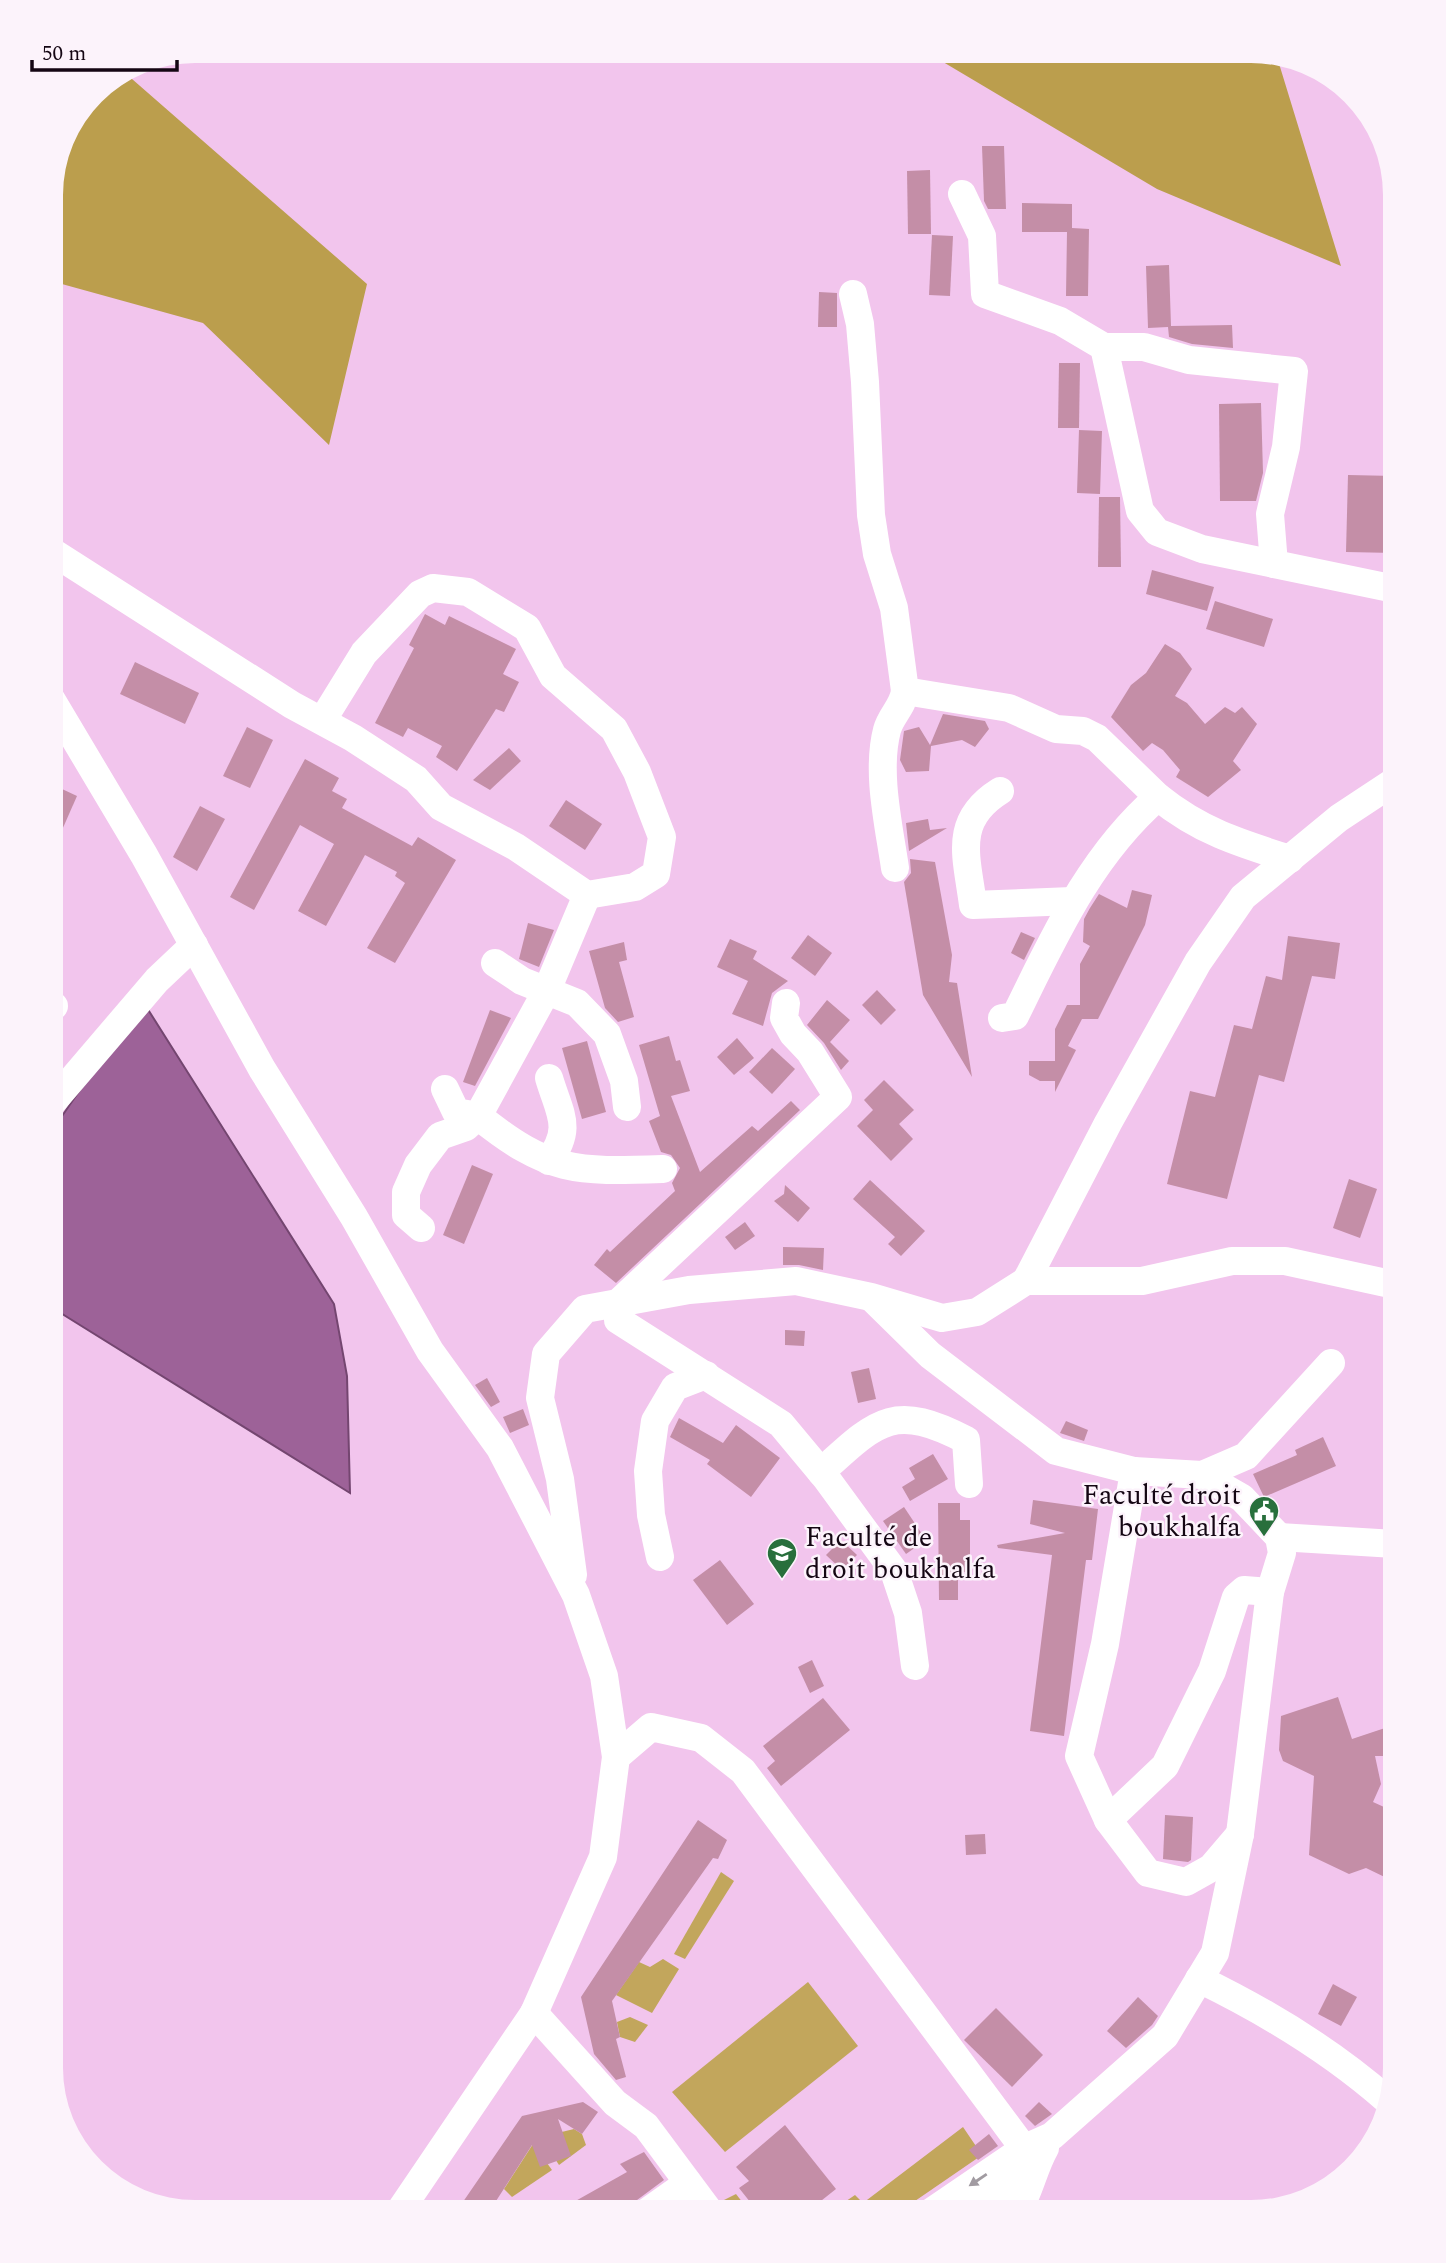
<svg xmlns="http://www.w3.org/2000/svg" width="1446" height="2263" font-family="Spectral,serif">
<rect width="100%" height="100%" fill="#f2c5ed"/>
<g fill="#c2a65c">
<polygon points="721,1872 734,1881 685,1959 674,1954"/>
<polygon points="663,1959 679,1969 652,2013 616,1995 639,1962 650,1967"/>
<polygon points="808,1982 858,2046 725,2152 672,2092"/>
<polygon points="630,2017 648,2025 635,2042 620,2037 617,2022"/>
<polygon points="963,2127 982,2155 899,2212 830,2212 855,2195 863,2203"/>
<polygon points="574,2129 582,2134 586,2145 559,2165 541,2137"/>
<polygon points="533,2144 552,2170 512,2197 504,2189"/>
<polygon points="736,2194 750,2212 727,2212 720,2202"/>
</g>
<g fill="#bb9e4d">
<polygon points="919,51 1261,51 1277,57 1341,266 1157,189 933,56"/>
<path d="M 124,72 L 367,284 L 329,445 L 203,323 L 51,281 C 51,217 43,143 93,93 C 101,85 114,79 124,72 Z"/>
</g>
<polygon fill="#9d6298" stroke="#744670" stroke-width="2" points="142,1000 334,1304 347,1376 350,1493 51,1307 51,1132"/>
<g fill="#c48ea7">
<polygon points="982,146 1004,146 1006,209 988,209 984,201"/>
<polygon points="930,170 931,234 908,234 907,171"/>
<polygon points="1022,203 1072,204 1072,228 1089,229 1088,296 1066,296 1067,232 1022,232"/>
<polygon points="932,235 953,236 950,296 929,295"/>
<polygon points="1169,265 1171,326 1232,325 1233,348 1192,344 1169,337 1168,327 1148,328 1146,266"/>
<polygon points="819,292 837,293 837,327 818,327"/>
<polygon points="1059,363 1080,363 1079,428 1058,428"/>
<polygon points="1261,403 1263,473 1256,501 1220,501 1219,404"/>
<polygon points="1079,430 1102,431 1100,494 1077,493"/>
<polygon points="1348,475 1395,476 1395,553 1346,552"/>
<polygon points="1099,497 1120,497 1121,567 1098,567"/>
<polygon points="1152,570 1214,587 1207,611 1146,594"/>
<polygon points="1215,601 1273,619 1264,647 1206,629"/>
<polygon points="425,614 445,625 449,616 516,649 503,674 519,682 504,712 496,709 457,771 436,757 442,746 408,728 403,737 375,723 414,648 409,645"/>
<polygon points="1165,644 1180,653 1192,669 1175,696 1187,703 1205,724 1225,707 1235,713 1242,707 1257,724 1233,761 1241,770 1208,797 1176,777 1180,770 1163,750 1152,743 1143,751 1111,717 1131,685 1146,673"/>
<polygon points="135,662 199,693 185,724 120,694"/>
<polygon points="943,714 985,721 989,729 975,747 962,740 931,746 929,771 906,772 900,760 904,731 919,727 930,745"/>
<polygon points="247,727 273,740 250,788 223,776"/>
<polygon points="509,748 521,761 490,790 473,780"/>
<polygon points="305,759 339,778 332,791 347,799 342,808 412,846 418,837 456,860 395,963 367,948 405,883 395,876 397,872 365,855 326,926 298,911 334,844 300,825 254,910 230,897"/>
<polygon points="62,789 77,796 51,855 51,815"/>
<polygon points="566,800 602,824 585,850 549,826"/>
<polygon points="200,806 225,819 197,871 173,857"/>
<polygon points="928,819 930,830 947,828 909,851 906,823"/>
<polygon points="910,859 935,862 952,955 949,982 957,983 972,1077 923,995 904,882 911,873"/>
<polygon points="1132,890 1152,895 1145,925 1098,1019 1082,1019 1068,1046 1076,1050 1055,1092 1055,1081 1040,1081 1029,1075 1029,1061 1055,1061 1055,1029 1067,1005 1080,1005 1080,964 1090,946 1083,942 1084,919 1090,908 1099,894 1127,908"/>
<polygon points="528,923 554,930 539,967 519,959"/>
<polygon points="1021,932 1035,938 1024,960 1011,953"/>
<polygon points="808,935 832,953 815,976 791,958"/>
<polygon points="1288,936 1340,943 1335,979 1312,976 1284,1082 1259,1075 1227,1199 1167,1184 1190,1091 1215,1097 1234,1025 1252,1029 1266,976 1282,980"/>
<polygon points="730,939 757,951 753,959 788,981 772,993 763,1026 732,1014 748,981 717,967"/>
<polygon points="624,942 627,960 619,962 634,1017 618,1022 605,1008 589,951"/>
<polygon points="877,990 896,1010 881,1025 862,1005"/>
<polygon points="827,1000 850,1020 830,1042 849,1061 841,1070 824,1043 807,1025"/>
<polygon points="490,1010 511,1018 475,1086 463,1082"/>
<polygon points="669,1036 676,1061 680,1060 690,1091 671,1096 700,1172 752,1126 758,1131 791,1101 800,1110 616,1283 594,1265 607,1249 610,1252 675,1191 672,1183 680,1168 671,1155 661,1152 649,1121 660,1116 639,1045"/>
<polygon points="737,1038 754,1058 734,1075 717,1057"/>
<polygon points="587,1041 606,1112 582,1119 562,1048"/>
<polygon points="772,1048 795,1069 772,1094 749,1072"/>
<polygon points="884,1080 914,1110 899,1124 913,1139 891,1161 857,1126 873,1110 864,1100"/>
<polygon points="472,1165 493,1174 464,1244 443,1235"/>
<polygon points="1349,1179 1377,1189 1360,1238 1333,1228"/>
<polygon points="870,1180 925,1231 901,1256 888,1244 895,1237 853,1199"/>
<polygon points="785,1185 810,1208 798,1222 774,1201 784,1194"/>
<polygon points="745,1222 755,1236 735,1250 725,1237"/>
<polygon points="783,1247 824,1248 823,1270 799,1265 783,1265"/>
<polygon points="785,1330 805,1331 804,1346 785,1345"/>
<polygon points="869,1368 876,1399 858,1403 851,1372"/>
<polygon points="487,1378 500,1402 491,1407 475,1385"/>
<polygon points="523,1409 529,1425 510,1433 503,1417"/>
<polygon points="679,1418 723,1443 736,1425 780,1458 751,1497 707,1464 710,1460 670,1437"/>
<polygon points="1066,1421 1088,1430 1084,1441 1060,1433"/>
<polygon points="1323,1437 1336,1466 1264,1497 1253,1474 1297,1455 1295,1450"/>
<polygon points="933,1454 948,1479 910,1501 902,1487 915,1479 909,1468"/>
<polygon points="1033,1500 1098,1509 1092,1560 1086,1560 1064,1736 1030,1731 1052,1555 998,1548 997,1545 1065,1533 1030,1524"/>
<polygon points="938,1503 960,1503 960,1520 970,1520 970,1572 958,1572 958,1600 939,1600"/>
<polygon points="904,1507 926,1540 906,1554 883,1521"/>
<polygon points="841,1540 857,1555 842,1570 826,1555"/>
<polygon points="720,1560 754,1604 727,1625 693,1580"/>
<polygon points="812,1660 824,1686 810,1693 798,1667"/>
<polygon points="1338,1697 1352,1739 1385,1728 1383,1756 1375,1756 1381,1784 1373,1802 1395,1812 1395,1882 1366,1868 1349,1874 1309,1855 1314,1776 1283,1761 1279,1750 1281,1716"/>
<polygon points="823,1698 850,1730 781,1786 767,1768 775,1761 763,1746"/>
<polygon points="1165,1815 1193,1817 1191,1860 1188,1862 1163,1859"/>
<polygon points="698,1820 727,1840 718,1859 713,1858 612,2001 620,2037 616,2039 626,2077 616,2080 594,2054 581,1997"/>
<polygon points="985,1834 986,1854 966,1855 965,1835"/>
<polygon points="1333,1984 1357,1997 1341,2026 1318,2014"/>
<polygon points="1138,1997 1158,2016 1152,2025 1126,2048 1107,2031"/>
<polygon points="996,2008 1043,2055 1012,2087 964,2040"/>
<polygon points="583,2102 598,2112 582,2134 558,2119 571,2156 540,2167 532,2145 489,2212 456,2212 522,2116"/>
<polygon points="1039,2102 1052,2114 1035,2126 1025,2116"/>
<polygon points="785,2125 836,2189 807,2212 758,2212 739,2188 749,2181 736,2167"/>
<polygon points="989,2134 998,2146 978,2160 969,2150"/>
<polygon points="644,2152 664,2180 633,2203 619,2212 556,2212 627,2172 620,2164"/>
</g>
<g fill="none" stroke-linecap="round" stroke-linejoin="round">
<g stroke="#fff" stroke-width="28">
<polyline points="962,194 982,236 985,294 1060,321 1104,347 1140,511 1157,532 1202,549 1395,589"/>
<polyline points="853,294 860,324 865,382 871,515 877,554 894,608 905,691 1009,708 1056,729 1083,731 1097,738 1158,797"/>
<polyline points="1104,347 1144,347 1189,360 1294,371 1286,447 1270,514 1274,564"/>
<polyline points="51,551 292,705 353,738 416,779 441,807 516,847 587,895 635,887 656,874 662,837 637,772 614,729 553,676 527,628 468,592 433,588 420,594 364,653 322,721"/>
<polyline points="51,699 144,855 262,1069 354,1217 430,1351 500,1448 576,1595 604,1676 616,1757 603,1857 534,2013 399,2212"/>
<path d="M 1000,791 C 952,821 967,857 973,905 L 1072,901"/>
<path d="M 895,868 C 889,826 876,772 887,730 C 891,715 903,707 905,691"/>
<path d="M 587,895 L 547,990 L 478,1116 C 549,1173 575,1172 663,1169"/>
<polyline points="495,963 522,981 577,1003 607,1034 624,1081 627,1107"/>
<polyline points="786,1003 784,1018 793,1034 810,1052 838,1097 618,1303 618,1320 781,1424 826,1478 894,1571 908,1613 915,1666"/>
<polyline points="51,1009 54,1006 51,1004"/>
<path d="M 1002,1018 L 1015,1016 C 1054,937 1090,856 1158,797 C 1200,831 1239,843 1290,859"/>
<path d="M 549,1078 C 560,1115 573,1127 549,1161"/>
<polyline points="51,1104 157,980 194,945"/>
<polyline points="421,1228 406,1215 406,1192 418,1165 440,1136 466,1127 478,1116 456,1112 445,1089"/>
<polyline points="1026,1281 1108,1123 1198,962 1243,897 1339,818 1395,781"/>
<polyline points="873,1299 930,1355 1056,1451 1134,1471 1105,1644 1079,1756 1108,1820 1148,1873 1186,1882 1211,1868 1240,1834"/>
<path d="M 821,1472 C 877,1421 893,1402 966,1440 L 969,1484"/>
<polyline points="1202,1475 1246,1456 1331,1363"/>
<polyline points="1279,1537 1395,1544"/>
<polyline points="660,1557 651,1515 648,1471 655,1421 675,1387 706,1375"/>
<polyline points="573,1575 560,1479 540,1398 546,1354 585,1309 689,1290 796,1281 871,1297 942,1318 977,1312 1026,1281 1142,1281 1232,1261 1285,1261 1395,1285"/>
<polyline points="616,1757 651,1727 701,1738 743,1771 1034,2162"/>
<polyline points="1108,1820 1165,1766 1212,1671 1236,1597 1244,1590 1270,1592 1282,1553 1279,1537 1242,1498 1202,1475 1134,1471"/>
<path d="M 1199,1979 C 1267,2012 1330,2050 1387,2100"/>
<polyline points="534,2013 615,2103 646,2126 710,2212"/>
<polyline points="647,2212 688,2183"/>
<polyline points="931,2212 1025,2148 1052,2136 1165,2036 1215,1953 1240,1834 1270,1592"/>
<polyline points="966,2212 1036,2164"/>
<path d="M 1016,2212 C 1030,2193 1033,2169 1045,2148"/>
</g>
</g>
<defs><path id="oneway-solid" d="M-6-.8H1V-3.2L6.5 0L1 3.2V.8H-6Z" transform="scale(1.75)"/></defs>
<use fill="#a19ba1" href="#oneway-solid" transform="translate(978 2180) rotate(146)"/>
<defs>
<g id="civic-pin" transform="scale(1.575)"><path d="M0 17L-7.5 6A9.5 9.5 0 1 1 7.5 6Z" fill="#286f3c" stroke="#fcf3fb"/><path d="M-.6-6.5H3V-4.5H.6V-3L4-1V1h2V6H-6V1h2V-1L-.6-3ZM-1.2 2.5V6h2.4V2.5Z" fill="#fff"/></g>
<g id="school-pin" transform="scale(1.575)"><path d="M0 17L-7.5 6A9.5 9.5 0 1 1 7.5 6Z" fill="#286f3c" stroke="#fcf3fb"/><path d="M0-5L7-2L0 1L-7-2ZM-4 1L0 2.5L4 1V4Q0 6-4 4Z" fill="#fff"/></g>
</defs>
<g fill-rule="evenodd">
<use href="#civic-pin" x="1264" y="1511"/>
<use href="#school-pin" x="782" y="1553"/>
</g>
<g text-anchor="middle" dominant-baseline="central" stroke-width="5" stroke-linejoin="round" paint-order="stroke">
<g font-size="28" fill="#140613" stroke="#fcf3fb" text-anchor="end">
<text x="1241" y="1495">Faculté droit<tspan x="1241" dy="32">boukhalfa</tspan></text>
<text x="805" y="1537" text-anchor="start">Faculté de<tspan x="805" dy="32">droit boukhalfa</tspan></text>
</g>
</g>
<path d="M0 0H1446V2263H0ZM195 63H1251A132 132 0 0 1 1383 195V2068A132 132 0 0 1 1251 2200H195A132 132 0 0 1 63 2068V195A132 132 0 0 1 195 63Z" fill="#fcf3fb" fill-rule="evenodd"/>
<path d="M32 60v10h145v-10" fill="none" stroke="#140613" stroke-width="3.5"/>
<text x="42" y="60" font-size="21" fill="#140613" stroke="#fcf3fb" stroke-width="5" paint-order="stroke">50 m</text>
</svg>
